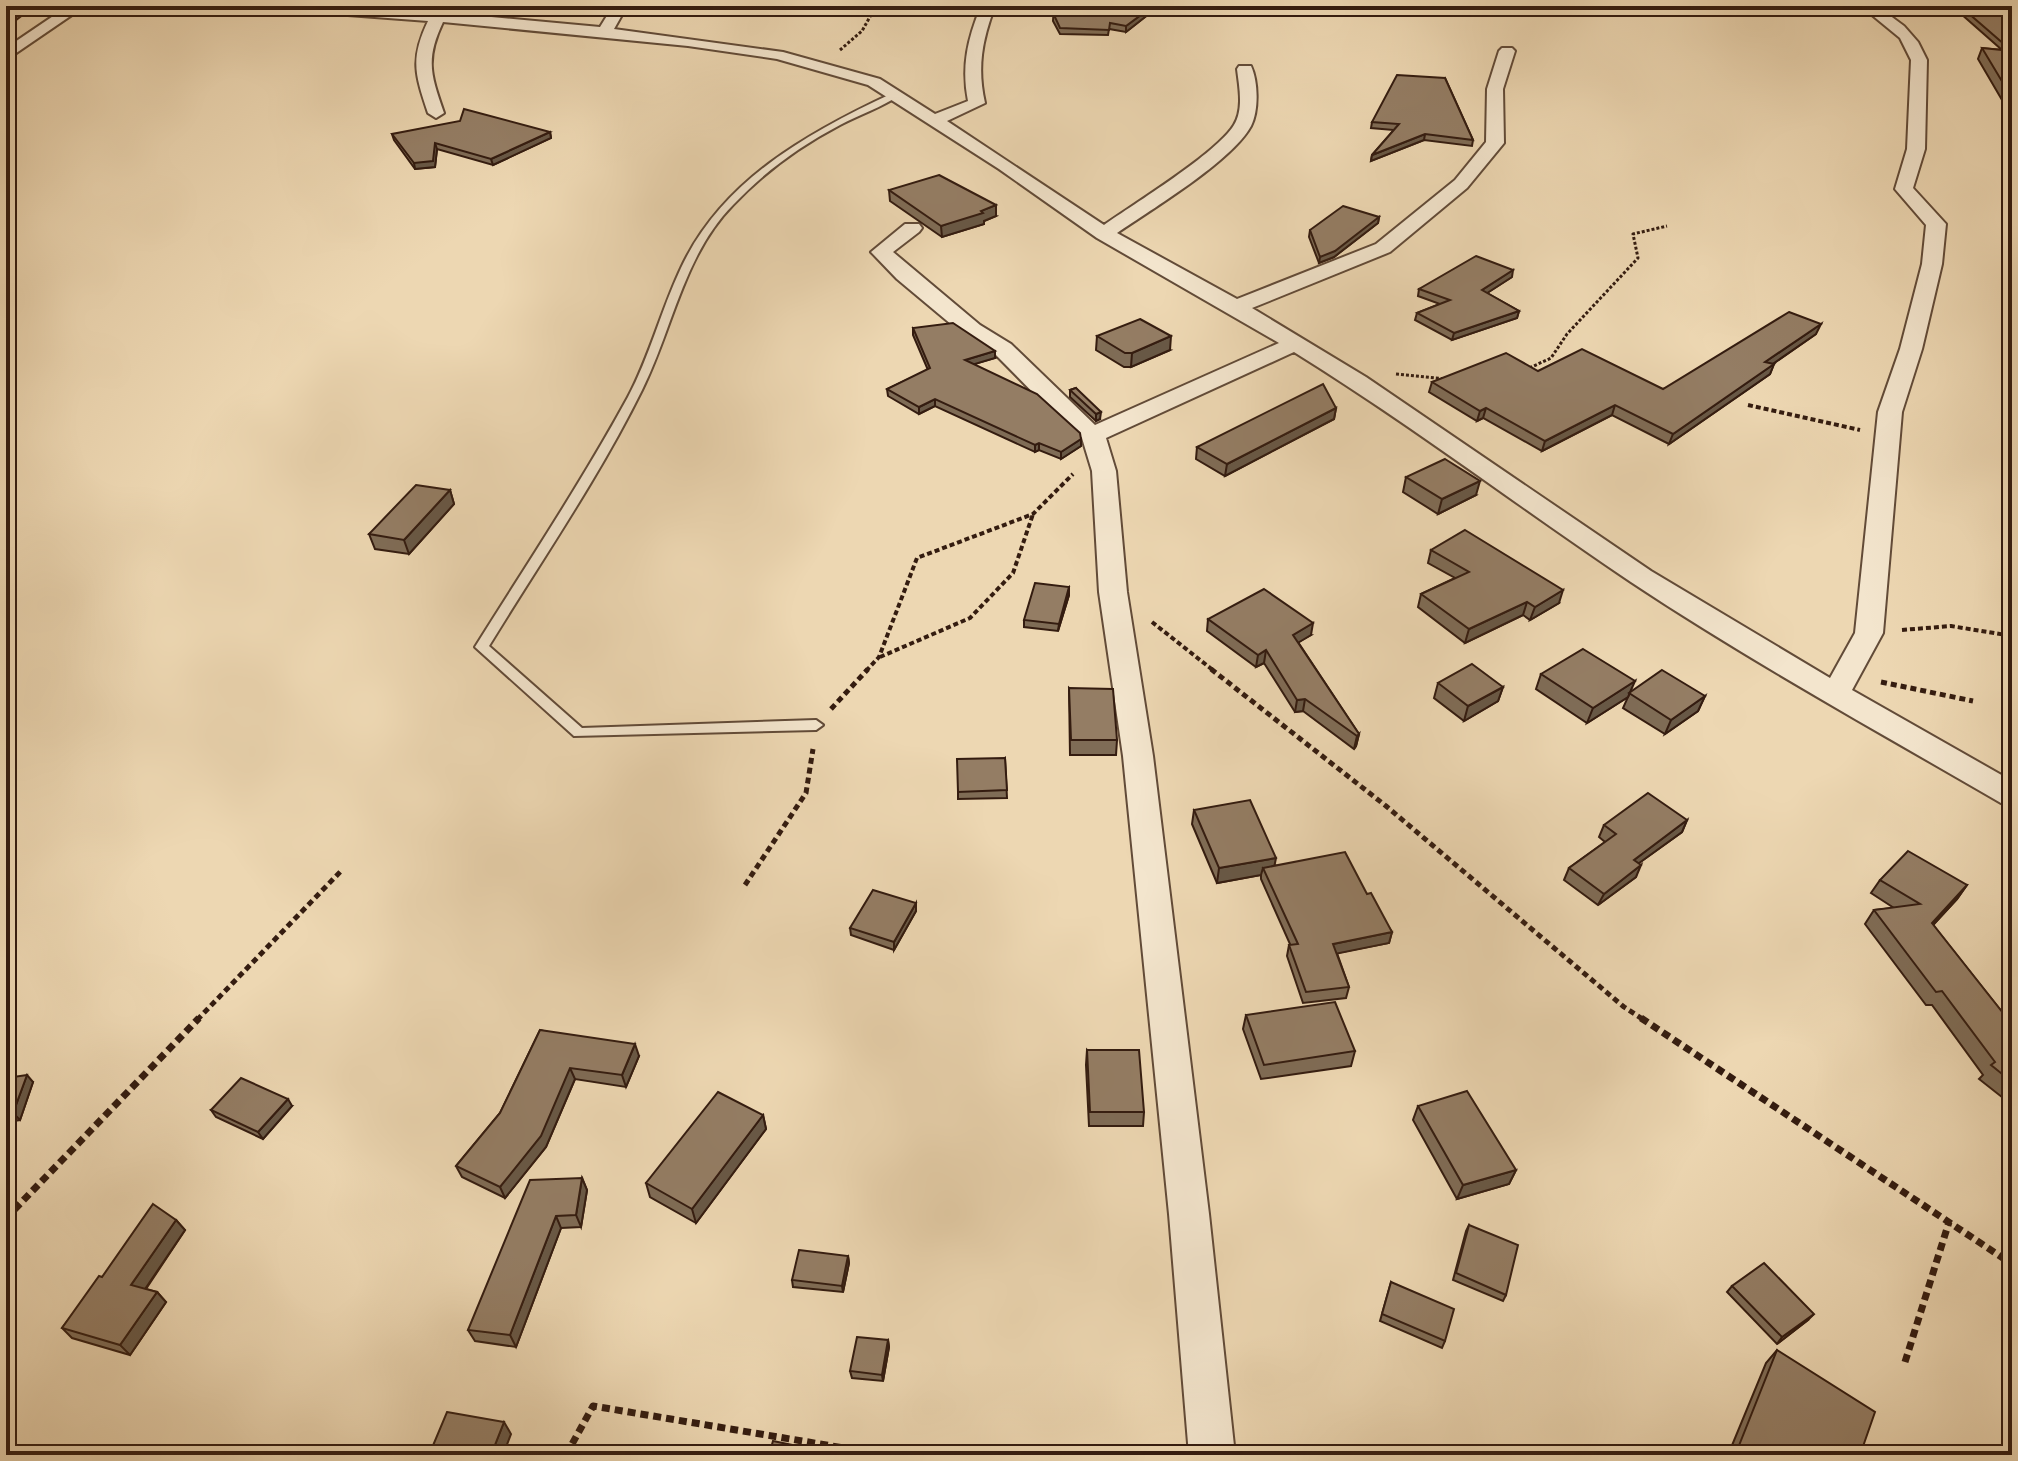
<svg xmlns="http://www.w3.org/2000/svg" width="2018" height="1461" font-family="'Sorts Mill Goudy',serif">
<rect width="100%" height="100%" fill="#edd7b2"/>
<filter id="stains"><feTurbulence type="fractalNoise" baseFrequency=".0025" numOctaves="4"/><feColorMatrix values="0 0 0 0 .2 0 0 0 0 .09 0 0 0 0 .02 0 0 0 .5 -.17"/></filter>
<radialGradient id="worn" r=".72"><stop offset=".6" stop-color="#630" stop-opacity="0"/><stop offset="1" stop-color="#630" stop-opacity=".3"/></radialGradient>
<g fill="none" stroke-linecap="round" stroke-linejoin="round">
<g stroke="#624b38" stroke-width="4">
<path id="service" d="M 893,93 L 900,95 C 882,107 859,115 840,125 C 800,146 764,172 733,205 C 683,256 673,328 642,390 C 598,479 541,561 489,646 L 582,728 L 816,720 L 823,725 L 816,730 L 574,736 L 475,647 C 527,564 581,483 628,397 C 650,356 661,310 681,268 C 722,180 809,132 893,93 Z"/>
</g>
<g stroke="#624b38" stroke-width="4">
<g id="minor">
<polygon points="68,6 85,6 6,60 6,48"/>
<path d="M 274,6 L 438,12 L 600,27 L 613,6 L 627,6 L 614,29 L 783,52 L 880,79 L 935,114 L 968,101 C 961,66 968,38 981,6 L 995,6 C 982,40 977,68 985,103 L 947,121 L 1104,225 C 1134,204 1217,153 1234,125 C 1244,109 1239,86 1237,69 L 1239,66 L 1251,66 C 1258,81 1259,110 1251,126 C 1232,161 1152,209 1117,233 L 1237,299 L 1376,244 L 1455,180 L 1486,142 L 1487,89 L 1499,51 L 1502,48 L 1512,48 L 1515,51 L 1503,89 L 1504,143 L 1467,188 L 1390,252 L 1252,308 L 1366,377 L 1651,571 L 1830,678 L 1855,633 L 1878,412 L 1900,349 L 1922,264 L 1926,225 L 1895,189 L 1907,149 L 1911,60 L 1900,38 L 1861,6 L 1877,6 L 1904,26 L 1918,42 L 1927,60 L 1925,149 L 1913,188 L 1946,224 L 1942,264 L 1922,349 L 1902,412 L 1883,633 L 1852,690 L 2012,781 L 2012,806 L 2001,803 C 1877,731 1750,661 1631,582 C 1518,506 1410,424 1294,352 L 1106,438 L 1116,471 L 1127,592 L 1153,756 L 1209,1214 L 1235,1455 L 1189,1455 L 1169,1214 L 1123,756 L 1099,592 L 1092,471 L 1082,438 L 1057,417 L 995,354 L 964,335 L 897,279 L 871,252 L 905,224 L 919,224 L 922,228 L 919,232 L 893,252 L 980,325 L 1011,344 L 1095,425 L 1279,343 L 1097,238 L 999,169 L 868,85 L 777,59 L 688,46 L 443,22 C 425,60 431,75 444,113 L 436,118 L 428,113 C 415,74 410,59 428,21 L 281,10 Z"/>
</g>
</g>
<g stroke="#341c10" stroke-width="3" stroke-dasharray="3 2" stroke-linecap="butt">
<polyline points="840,50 862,31 876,6"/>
<polyline points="1525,370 1551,358 1567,334 1638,258 1633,234 1667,226"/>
<polyline points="1396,374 1446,379"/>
</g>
<g stroke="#341c10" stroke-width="4" stroke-dasharray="5 3" stroke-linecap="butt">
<polyline points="1748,405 1860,430"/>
<polyline points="1152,622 1214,671"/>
<polyline points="1902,630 1951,626 2012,636"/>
<polyline points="880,657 970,618 1013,573 1033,514"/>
<polyline points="866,671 879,657 917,558 1033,514 1073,474"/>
</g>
<g stroke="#341c10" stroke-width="5" stroke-dasharray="6 4" stroke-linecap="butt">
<polyline points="1211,669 1386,806 1624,1007 1644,1020"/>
<polyline points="1881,682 1973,701"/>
<polyline points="831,709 868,669"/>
<polyline points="745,885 806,793 813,749"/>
<polyline points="197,1020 341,871"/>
</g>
<g stroke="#341c10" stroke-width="7" stroke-dasharray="8 5" stroke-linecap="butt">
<polyline points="1641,1018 2012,1264"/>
<polyline points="6,1234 14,1210 199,1018"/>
<polyline points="1905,1362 1949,1222"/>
<polyline points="566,1455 593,1406 886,1455"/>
</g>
<use href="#service" fill="#f3e5cd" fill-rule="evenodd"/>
<use href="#minor" fill="#f3e5cd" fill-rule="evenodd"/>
</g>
<g fill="#7f6c56" stroke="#341c10" stroke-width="2">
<polygon points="1054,6 1159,6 1126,32 1109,29 1108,35 1060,34 1053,21"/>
<polygon points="1952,6 2012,6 2012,117 1978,59 1982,48 2002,50"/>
<polygon points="1445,78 1473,140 1472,146 1424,140 1371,161 1372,155 1394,130 1371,128 1372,122"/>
<polygon points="550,132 551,138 493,165 437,149 435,167 415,169 394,140 392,134"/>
<polygon points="889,190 996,216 984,221 984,224 942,237 890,201"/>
<polygon points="1379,217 1378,223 1334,257 1319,263 1309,237 1310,230"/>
<polygon points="1512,277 1487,293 1519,311 1517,318 1452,340 1415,320 1417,313 1440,304 1418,296 1419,289"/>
<polygon points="913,328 995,358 974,364 1081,439 1081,446 1061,459 1039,450 1035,452 935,406 919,414 888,396 887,389 928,370 913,335"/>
<polygon points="1816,334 1773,364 1774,364 1770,374 1669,444 1612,415 1542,451 1483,418 1477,421 1429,392 1432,382 1538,371 1663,389"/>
<polygon points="1097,336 1170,350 1131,367 1124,367 1096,350"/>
<polygon points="1076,388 1100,419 1096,421 1070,397 1070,390"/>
<polygon points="1336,408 1334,419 1225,476 1196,459 1197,447"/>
<polygon points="1406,477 1476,495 1438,514 1403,492"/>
<polygon points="450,490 454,504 409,554 375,549 369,534"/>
<polygon points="1431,550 1559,603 1530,620 1523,615 1465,643 1418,607 1421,594 1455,578 1428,563"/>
<polygon points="1069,587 1069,595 1058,631 1024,627 1024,620"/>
<polygon points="1208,619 1311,635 1298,642 1359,734 1356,746 1354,749 1303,711 1295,712 1264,663 1256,667 1207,631"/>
<polygon points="1541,674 1630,693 1705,696 1698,711 1665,734 1623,708 1628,697 1587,723 1536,689"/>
<polygon points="1438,683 1503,687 1498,701 1464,721 1434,698"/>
<polygon points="1069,688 1117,740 1116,755 1070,755"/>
<polygon points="1005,758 1007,798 958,799 958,792"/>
<polygon points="1194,810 1274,865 1367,894 1392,932 1389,943 1337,953 1349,987 1346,998 1303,1003 1287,956 1289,945 1290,944 1261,879 1261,875 1217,883 1192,824"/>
<polygon points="1687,820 1682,832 1639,863 1636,877 1598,905 1564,880 1569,868 1605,842 1599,837 1604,825"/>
<polygon points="1880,880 1967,885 1957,899 1933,925 2003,1013 2012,1003 2012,1105 1979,1079 1983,1075 1932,1005 1926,1005 1865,924 1874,910 1894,908 1871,893"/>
<polygon points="916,903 916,911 894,950 851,935 850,928"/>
<polygon points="1246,1015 1355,1051 1351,1066 1261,1079 1243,1029"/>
<polygon points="540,1030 639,1056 626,1087 575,1079 546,1147 505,1198 462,1177 456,1166 500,1113"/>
<polygon points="1087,1050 1144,1112 1143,1126 1089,1126 1086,1065"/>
<polygon points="6,1078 33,1082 20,1120 6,1122"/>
<polygon points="292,1106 263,1139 216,1117 211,1110"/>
<polygon points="1418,1106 1516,1170 1509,1184 1457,1199 1413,1120"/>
<polygon points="763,1115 766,1129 696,1223 650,1197 646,1183"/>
<polygon points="582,1178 587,1190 581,1227 561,1228 516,1347 475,1341 468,1330"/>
<polygon points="176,1220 185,1230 146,1289 157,1292 166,1302 130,1355 72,1338 62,1328 102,1277"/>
<polygon points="1469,1225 1506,1295 1503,1301 1453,1280 1466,1231"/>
<polygon points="848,1256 849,1263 843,1292 793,1287 792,1280"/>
<polygon points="1391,1282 1445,1341 1442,1348 1380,1321"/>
<polygon points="1732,1286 1808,1320 1777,1344 1727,1292"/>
<polygon points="888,1340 889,1347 883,1381 852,1378 850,1371"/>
<polygon points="1777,1350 1860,1455 1728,1455 1766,1363"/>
</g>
<g fill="#685846" stroke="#341c10" stroke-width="2">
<polygon points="19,6 21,6 24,14 6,28 6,17"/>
<polygon points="1153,6 1159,6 1126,32 1126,26"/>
<polygon points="550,132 551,138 493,165 491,159"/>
<polygon points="1425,134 1424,140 1371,161 1372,155"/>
<polygon points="435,143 437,149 435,167 415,169 414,163"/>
<polygon points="996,205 996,216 984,221 984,224 942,237 941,226"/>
<polygon points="1379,217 1378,223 1334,257 1319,263 1320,257"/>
<polygon points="1513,270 1512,277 1481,297 1482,290"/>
<polygon points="1519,311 1517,318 1452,340 1454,333"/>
<polygon points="1821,324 1816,334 1761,372 1765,362"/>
<polygon points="1171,336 1170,350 1131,367 1132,353"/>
<polygon points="995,351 995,358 965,367 965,360"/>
<polygon points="1774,364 1770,374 1669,444 1673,434"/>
<polygon points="935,399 935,406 919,414 919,407"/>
<polygon points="1615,405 1612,415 1542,451 1545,441"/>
<polygon points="1336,408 1334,419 1225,476 1227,464"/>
<polygon points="1486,408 1483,418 1477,421 1480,411"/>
<polygon points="1101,412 1100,419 1096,421 1096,414"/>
<polygon points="1081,439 1081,446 1061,459 1061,452"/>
<polygon points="1039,443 1039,450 1035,452 1035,445"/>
<polygon points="1480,481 1476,495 1438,514 1442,499"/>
<polygon points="450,490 454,504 409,554 404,540"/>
<polygon points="1069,587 1069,595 1058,631 1059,624"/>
<polygon points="1563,590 1559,603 1530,620 1535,607"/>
<polygon points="1527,602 1523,615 1465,643 1469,629"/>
<polygon points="1313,623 1311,635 1291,647 1293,635"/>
<polygon points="1266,650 1264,663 1256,667 1258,655"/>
<polygon points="1635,681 1628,697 1587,723 1593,708"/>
<polygon points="1503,687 1498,701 1464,721 1468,706"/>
<polygon points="1705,696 1698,711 1665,734 1671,720"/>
<polygon points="1305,699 1303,711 1295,712 1297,700"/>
<polygon points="1359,734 1356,746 1354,749 1357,736"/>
<polygon points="1687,820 1682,832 1628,871 1634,860"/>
<polygon points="1276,858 1273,873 1263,868 1261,875 1217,883 1219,868"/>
<polygon points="1641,865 1636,877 1598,905 1604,894"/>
<polygon points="1967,885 1957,899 1922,937 1932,923"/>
<polygon points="916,903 916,911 894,950 894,942"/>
<polygon points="1392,932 1389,943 1330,955 1333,944"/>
<polygon points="635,1044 639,1056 626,1087 622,1075"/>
<polygon points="570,1068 575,1079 546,1147 505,1198 500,1187"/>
<polygon points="27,1075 33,1082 20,1120 13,1113"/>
<polygon points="288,1099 292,1106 263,1139 258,1132"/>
<polygon points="763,1115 766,1129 696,1223 692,1209"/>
<polygon points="1516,1170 1509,1184 1457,1199 1463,1185"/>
<polygon points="582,1178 587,1190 581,1227 576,1215"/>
<polygon points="556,1216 561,1228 516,1347 510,1335"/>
<polygon points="176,1220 185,1230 141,1295 131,1285"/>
<polygon points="848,1256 849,1263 843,1292 842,1286"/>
<polygon points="157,1292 166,1302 130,1355 120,1345"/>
<polygon points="1814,1314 1808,1320 1777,1344 1782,1337"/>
<polygon points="888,1340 889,1347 883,1381 882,1375"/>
<polygon points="504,1422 511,1434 503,1455 491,1455"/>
</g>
<g fill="#947d64" stroke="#341c10" stroke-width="2">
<polygon points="19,6 6,17 6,9"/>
<polygon points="1054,6 1153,6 1126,26 1110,23 1109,30 1060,28 1054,15"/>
<polygon points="1960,6 2012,6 2012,51"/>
<polygon points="1982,48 2012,51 2012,98"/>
<polygon points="1397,75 1445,78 1473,140 1425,134 1372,155 1399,124 1372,122"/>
<polygon points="464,109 550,132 491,159 435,143 433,161 414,163 392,134 460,121"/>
<polygon points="939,175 996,205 981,211 983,213 941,226 889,190"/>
<polygon points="1343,206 1379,217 1335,251 1320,257 1310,230"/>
<polygon points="1476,256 1513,270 1482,290 1519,311 1454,333 1417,313 1450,300 1419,289"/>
<polygon points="1789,312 1821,324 1765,362 1774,364 1673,434 1615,405 1545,441 1486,408 1480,411 1432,382 1506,353 1538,371 1582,349 1663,389"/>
<polygon points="1140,319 1171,336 1132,353 1125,353 1097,336"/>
<polygon points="953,323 995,351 965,360 1037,394 1080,433 1081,439 1061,452 1039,443 1035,445 935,399 919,407 887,389 930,368 913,328"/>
<polygon points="1323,384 1336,408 1227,464 1197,447"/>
<polygon points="1076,388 1101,412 1096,414 1070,390"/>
<polygon points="1445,459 1480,481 1442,499 1406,477"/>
<polygon points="416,485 450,490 404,540 369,534"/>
<polygon points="1465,530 1563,590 1535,607 1527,602 1469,629 1421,594 1469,572 1431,550"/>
<polygon points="1035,583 1069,587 1059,624 1024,620"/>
<polygon points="1264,589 1313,623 1293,635 1359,734 1357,736 1305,699 1297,700 1266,650 1258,655 1208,619"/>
<polygon points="1583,649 1635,681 1593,708 1541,674"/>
<polygon points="1472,664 1503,687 1468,706 1438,683"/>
<polygon points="1662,670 1705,696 1671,720 1629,693"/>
<polygon points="1069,688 1113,689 1117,740 1071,740"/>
<polygon points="1005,758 1007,790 958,792 957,759"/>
<polygon points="1648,793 1687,820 1634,860 1641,865 1604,894 1569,868 1616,834 1604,825"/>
<polygon points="1250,800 1276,858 1219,868 1194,810"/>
<polygon points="1908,851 1967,885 1932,923 2003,1013 2012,1003 2012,1082 1991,1065 1995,1062 1942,991 1936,992 1874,910 1920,904 1880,880"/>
<polygon points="1345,852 1367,894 1371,893 1392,932 1333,944 1349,987 1306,992 1289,945 1298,944 1263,868"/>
<polygon points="873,890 916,903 894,942 850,928"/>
<polygon points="1335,1002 1355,1051 1264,1065 1246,1015"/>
<polygon points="540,1030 635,1044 622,1075 570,1068 541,1136 500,1187 456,1166 500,1113"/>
<polygon points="1087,1050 1139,1050 1144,1112 1090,1112"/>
<polygon points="27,1075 13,1113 6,1114 6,1078"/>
<polygon points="241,1078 288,1099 258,1132 211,1110"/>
<polygon points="1467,1091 1516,1170 1463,1185 1418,1106"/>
<polygon points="718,1092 763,1115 692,1209 646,1183"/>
<polygon points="582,1178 576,1215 556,1216 510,1335 468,1330 530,1180"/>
<polygon points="153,1204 176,1220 131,1285 157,1292 120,1345 62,1328 99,1276 102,1277"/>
<polygon points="1469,1225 1518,1245 1506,1295 1456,1273"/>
<polygon points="799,1250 848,1256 842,1286 792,1280"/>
<polygon points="1764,1263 1814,1314 1782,1337 1732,1286"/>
<polygon points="1391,1282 1454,1309 1445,1341 1382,1314"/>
<polygon points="857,1337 888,1340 882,1375 850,1371"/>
<polygon points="1777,1350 1875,1412 1860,1455 1739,1455 1736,1453"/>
<polygon points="447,1412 504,1422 491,1455 429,1455"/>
<polygon points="773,1441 841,1455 769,1455"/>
</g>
<rect width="2018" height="1461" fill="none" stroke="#edd7b2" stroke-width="32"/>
<rect x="8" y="8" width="2002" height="1445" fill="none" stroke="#341c10" stroke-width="4"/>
<rect x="16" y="16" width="1986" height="1429" fill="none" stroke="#341c10" stroke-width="2"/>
<rect width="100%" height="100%" filter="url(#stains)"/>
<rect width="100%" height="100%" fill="url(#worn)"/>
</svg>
